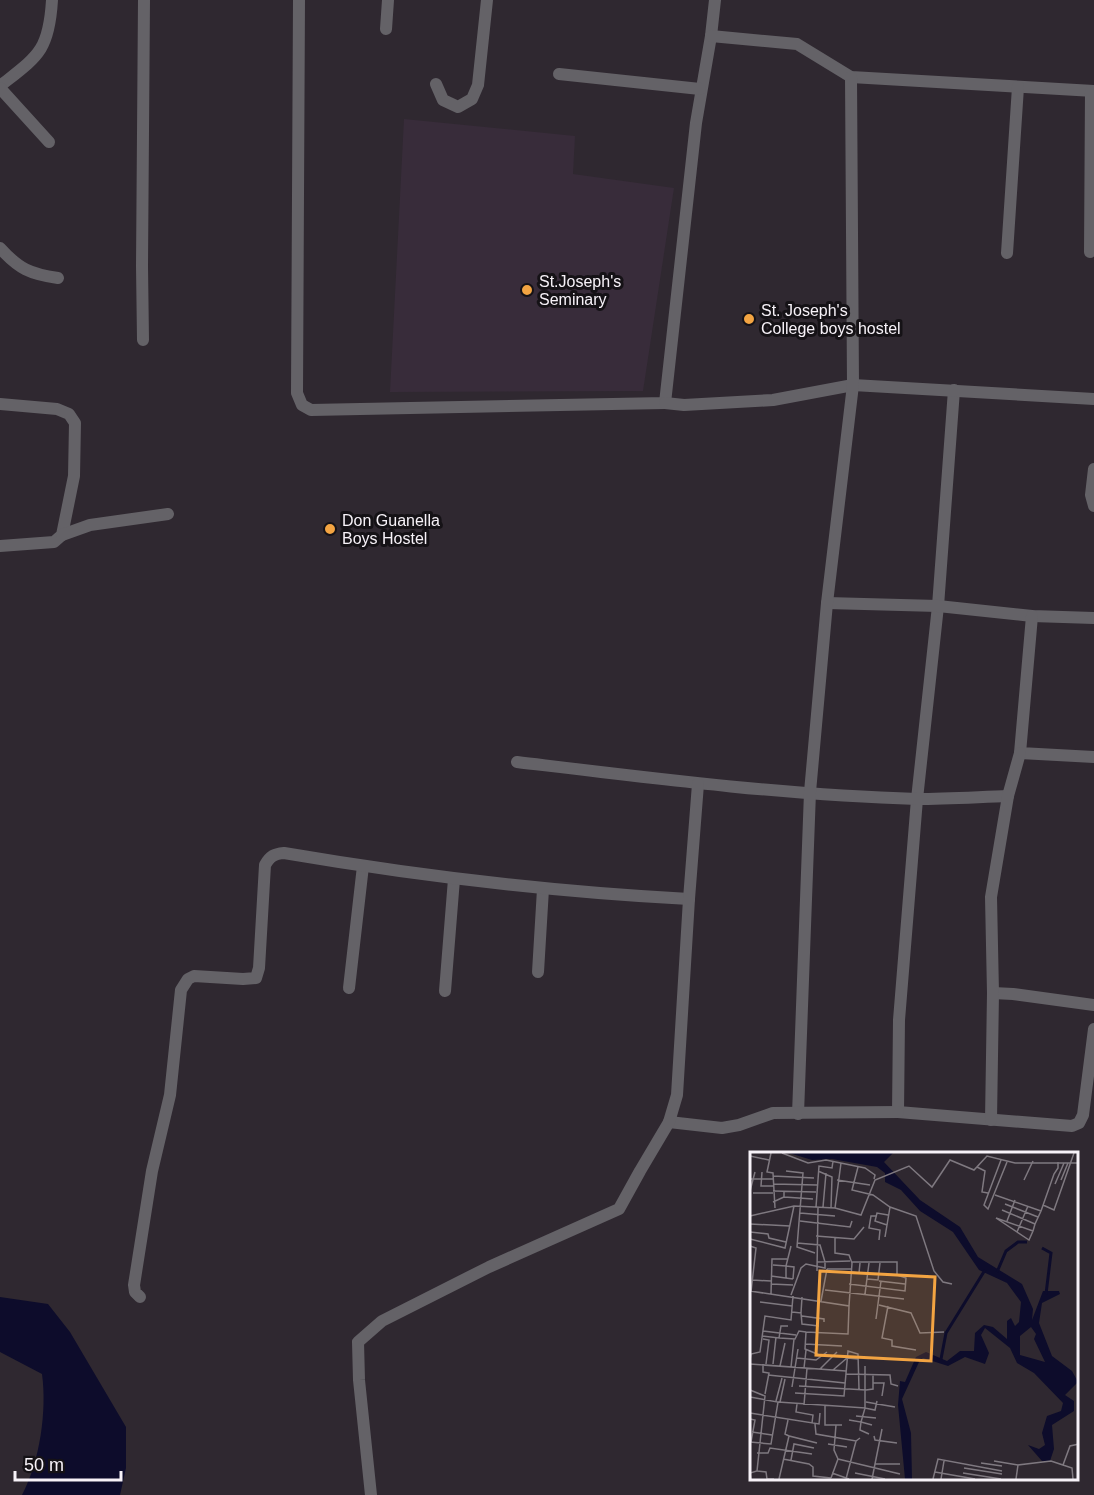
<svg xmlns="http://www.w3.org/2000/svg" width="1094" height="1495" font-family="Arial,sans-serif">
<rect width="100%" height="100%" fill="#2f2830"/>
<polygon fill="#382c3a" points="404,119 575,136 573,174 674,188 643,391 390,392"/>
<path fill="#0d0c2b" d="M 0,1297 L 48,1304 L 70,1332 L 126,1427 L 126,1468 L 120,1495 L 22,1495 C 40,1461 47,1411 42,1374 L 0,1352 Z"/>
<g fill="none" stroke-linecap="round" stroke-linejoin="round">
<g stroke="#646267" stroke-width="12">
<polyline points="299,0 297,393 302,405 311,410 665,403 696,123 711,36 715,0"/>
<polyline points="386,29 388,0"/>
<polyline points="711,36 797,44 851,77 1094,91"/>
<polyline points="559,74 700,89"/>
<polyline points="436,84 443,100 458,107 472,99 478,85 487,0"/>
<path d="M 0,86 C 38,56 49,51 52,0"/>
<polyline points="0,88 49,142"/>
<path d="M 0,248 C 19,269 30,274 58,278"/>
<polyline points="1090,252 1091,91"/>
<polyline points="1007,253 1018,87"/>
<polyline points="143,340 142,266 144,0"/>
<polyline points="954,390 938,606 917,799 899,1020 898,1112 1072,1126 1079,1123 1083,1115 1094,1029"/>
<polyline points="665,403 684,405 773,400 853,385 1094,399"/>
<polyline points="0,404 57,409 69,414 75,423 74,476 62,535 54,542 0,546"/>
<polyline points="1094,469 1091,495 1094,506"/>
<polyline points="62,535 90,525 168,514"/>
<polyline points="827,603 938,606 1032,616 1094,618"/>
<polyline points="1032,616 1020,753 1094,757"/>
<path d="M 517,762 C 650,778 783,795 917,799 C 947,799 978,797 1008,796"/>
<polyline points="538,972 543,889"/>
<polyline points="349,988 363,866"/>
<polyline points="445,991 454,879"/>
<polyline points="993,993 1013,994 1094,1005"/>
<polyline points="798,1114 810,792 827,603 853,385 851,77"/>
<polyline points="991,1120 993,993 991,897 1008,796 1020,753"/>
<polyline points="669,1122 722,1128 739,1125 773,1113 898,1112"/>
<path d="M 140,1297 L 135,1292 L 134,1285 L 152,1171 L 170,1095 L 181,990 L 188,979 L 194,976 L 243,979 L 256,978 L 259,968 L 265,865 C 270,856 274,854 284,853 C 419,876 553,892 689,899"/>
<polyline points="371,1495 359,1380 358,1342 382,1321 489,1267 619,1209 640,1171 669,1122 677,1095 689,899 698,784"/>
</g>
</g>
<g fill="#f3a442" stroke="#151216" stroke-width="2">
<circle cx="527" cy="290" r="6"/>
<circle cx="749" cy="319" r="6"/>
<circle cx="330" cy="529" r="6"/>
</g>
<g text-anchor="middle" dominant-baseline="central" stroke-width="6" stroke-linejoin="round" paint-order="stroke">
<g font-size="16" fill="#f7f2f8" stroke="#151216" text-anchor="start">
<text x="539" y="281">St.Joseph's<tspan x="539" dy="18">Seminary</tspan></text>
<text x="761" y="310">St. Joseph's<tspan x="761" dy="18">College boys hostel</tspan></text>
<text x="342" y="520">Don Guanella<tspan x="342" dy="18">Boys Hostel</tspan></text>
</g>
</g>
<g transform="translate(750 1152)">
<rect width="328" height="328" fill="#2f2830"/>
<path d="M 39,1 L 143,1 L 134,10 L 170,48 L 210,75 L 228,105 L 272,132 L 283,157 L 282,168 L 293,139 L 309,139 L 310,142 L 292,151 L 289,171 L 302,204 L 322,219 L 328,230 L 315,243 L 324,249 L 324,259 L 302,273 L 304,297 L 300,309 L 292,309 L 278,293 L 289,297 L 295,293 L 292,281 L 297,264 L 311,259 L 313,251 L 284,221 L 267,211 L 260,196 L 235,176 L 231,183 L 239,201 L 235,212 L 215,205 L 198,214 L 173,206 L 169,210 L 152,247 L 161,281 L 162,327 L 155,327 L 148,253 L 150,229 L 155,230 L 166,205 L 176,200 L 197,209 L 210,199 L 224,199 L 225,181 L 234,173 L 243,175 L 257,187 L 257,169 L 261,166 L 265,174 L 269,170 L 271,150 L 257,131 L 229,118 L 203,80 L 170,59 L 151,38 L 135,30 L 135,21 L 127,15 L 82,7 L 62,8 ZM 281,175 L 286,182 L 284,187 L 295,210 L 270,203 L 270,184 Z" fill="#0d0c2b" fill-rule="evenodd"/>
<path fill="none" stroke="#0d0c2b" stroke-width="3" d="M 292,96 L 301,101 L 296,142M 247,120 L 256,99 L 268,90 L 277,90M 191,207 L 196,181 L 235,118"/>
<path fill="none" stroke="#7f7980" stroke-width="1.5" d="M 21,1 L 17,20 L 23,21 L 25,56M 32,1 L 58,11 L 76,8 L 115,16 L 125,23 L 124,27M 0,4 L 19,8M 251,8 L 234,53 L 238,57 L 257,10M 108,15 L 102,38 L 123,43 L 140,55 L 166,64 L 184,119 L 193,130 L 202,132M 227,15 L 235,19 L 232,40 L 238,41M 36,19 L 53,21 L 47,95 L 65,101M 68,19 L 82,25 L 81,56M 12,20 L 11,34 L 23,34M 23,24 L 64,26M 0,27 L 23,27M 87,28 L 120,33M 274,28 L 283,9M 311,28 L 318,11M 23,32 L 67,33M 305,32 L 314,11M 0,39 L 5,20M 23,39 L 66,40M 3,41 L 23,41M 245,43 L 291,59M 34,45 L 63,47M 23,50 L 34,45 L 34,39M 255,52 L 288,65M 293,53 L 304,58 L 324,1M 66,55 L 69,14 L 82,16 L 83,9M 73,55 L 76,21M 85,56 L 91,11M 252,58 L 285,72M 50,61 L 85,64M 0,64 L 44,54 L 85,56 L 111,63 L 125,28 L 159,14 L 182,35 L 200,8 L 224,18 L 237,4 L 265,11 L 329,11M 127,64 L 121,64 L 119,76 L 130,78 L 129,88M 50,69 L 100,75 L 102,69M 257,69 L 265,48M 0,72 L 40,74M 137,73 L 125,69 L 127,61 L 138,63M 283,79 L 246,66 L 279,88 L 283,79 L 285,72 L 291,59 L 304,22 L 308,16 L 308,10M 0,80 L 18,82 L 19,86 L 36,90M 267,80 L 278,54M 66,84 L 104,87 L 114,75M 135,85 L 140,55M 85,86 L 85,101 L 99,103 L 102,111 L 99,154M 0,87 L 35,96 L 44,54M 47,91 L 70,93 L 75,110M 0,94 L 6,96 L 1,140M 67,110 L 100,109M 23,113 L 36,114 L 41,94M 77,117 L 102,117M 67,119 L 68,55M 101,120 L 109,121 L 110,111M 21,124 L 43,127M 36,126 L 36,114 L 44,115 L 43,127M 117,127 L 128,128 L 130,111M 2,128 L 21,129M 129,129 L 155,132M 21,132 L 43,133M 99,132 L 155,139 L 156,126 L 147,123 L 147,110 L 101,110M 75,138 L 154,147M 0,139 L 99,154 L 98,182 L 56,180 L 55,197 L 72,204M 21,142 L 22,107 L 37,107M 115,142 L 119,111M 41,143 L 51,116 L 56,112 L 75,116 L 75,110M 71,149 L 77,117M 10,150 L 42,154M 129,153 L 161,161 L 170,181 L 194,180M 138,154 L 132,186 L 142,188 L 142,194 L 166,198M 42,160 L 51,161 L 52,145M 51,161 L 52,172 L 69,174M 52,164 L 74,167 L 74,170M 126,167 L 131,129M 13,179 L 46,183M 12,184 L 29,186 L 31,174 L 38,174M 29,186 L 45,187 L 49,179 L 56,180M 13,187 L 19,188 L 16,212M 55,192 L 92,194M 47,206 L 66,208 L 77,200M 0,208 L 1,202 L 10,200 L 15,164 L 41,168 L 43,144M 0,212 L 96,219M 13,212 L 13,220 L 19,221 L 15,242M 23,212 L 26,185M 30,214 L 35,191M 41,215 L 44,187M 54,216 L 56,198M 70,217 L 87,200M 83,218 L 97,206 L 108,207M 96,222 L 140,223 L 141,232 L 148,234M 123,222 L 123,231 L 134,231 L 132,244M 18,223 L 95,231M 49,234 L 116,238 L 123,237 L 123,231M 42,235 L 48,197M 0,238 L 15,244 L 7,319 L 0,321 L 1,327M 45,241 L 94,244 L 98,199 L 108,202 L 109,237M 0,245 L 28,250 L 21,292 L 0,290M 26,249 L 32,226M 28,250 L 115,256 L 115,214M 30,250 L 35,227M 116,250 L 145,255M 47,252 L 46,260 L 63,263 L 62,271M 54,253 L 57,216M 75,253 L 75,273 L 92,273M 0,261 L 69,272 L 70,261M 106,264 L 126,266M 0,267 L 5,268 L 1,290M 38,268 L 35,282 L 39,284M 99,268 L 111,270 L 110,278 L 119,282M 65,272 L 66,282 L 106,289 L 110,286M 122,273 L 111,270 L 115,256 L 125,258 L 127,249M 2,280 L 22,283M 124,284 L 125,288 L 147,291M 78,292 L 97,295M 7,301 L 18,301 L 20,296 L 62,302M 33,307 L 59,312 L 63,315 L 63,324 L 81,326M 88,307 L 150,322M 41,308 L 44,292 L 64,296M 244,309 L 268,313M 231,311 L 252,314M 125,312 L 150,312M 313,313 L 322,316 L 323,327M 214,316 L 252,322M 7,319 L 16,320 L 17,327 L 24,327M 185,320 L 225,327M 82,321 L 99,327M 105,321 L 135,327M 213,321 L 251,327M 81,326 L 88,307 L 84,298 L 86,273M 29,327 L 39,284 L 67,291M 96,327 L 106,289M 122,327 L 132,277M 183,327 L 188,307 L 252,319M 191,327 L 194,309M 266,327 L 268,313 L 301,309 L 313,313 L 320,294 L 329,292"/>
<path fill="#f3a442" fill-opacity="0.15" stroke="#f3a442" stroke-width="3" d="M 70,119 L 185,125 L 181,209 L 66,203 Z"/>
<rect width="328" height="328" fill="none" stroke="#f7f2f8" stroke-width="3"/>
</g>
<path d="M15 1471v9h106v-9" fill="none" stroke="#f7f2f8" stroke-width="3"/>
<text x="24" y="1471" font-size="18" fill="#f7f2f8" stroke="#151216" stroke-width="4.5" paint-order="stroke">50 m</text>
</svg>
